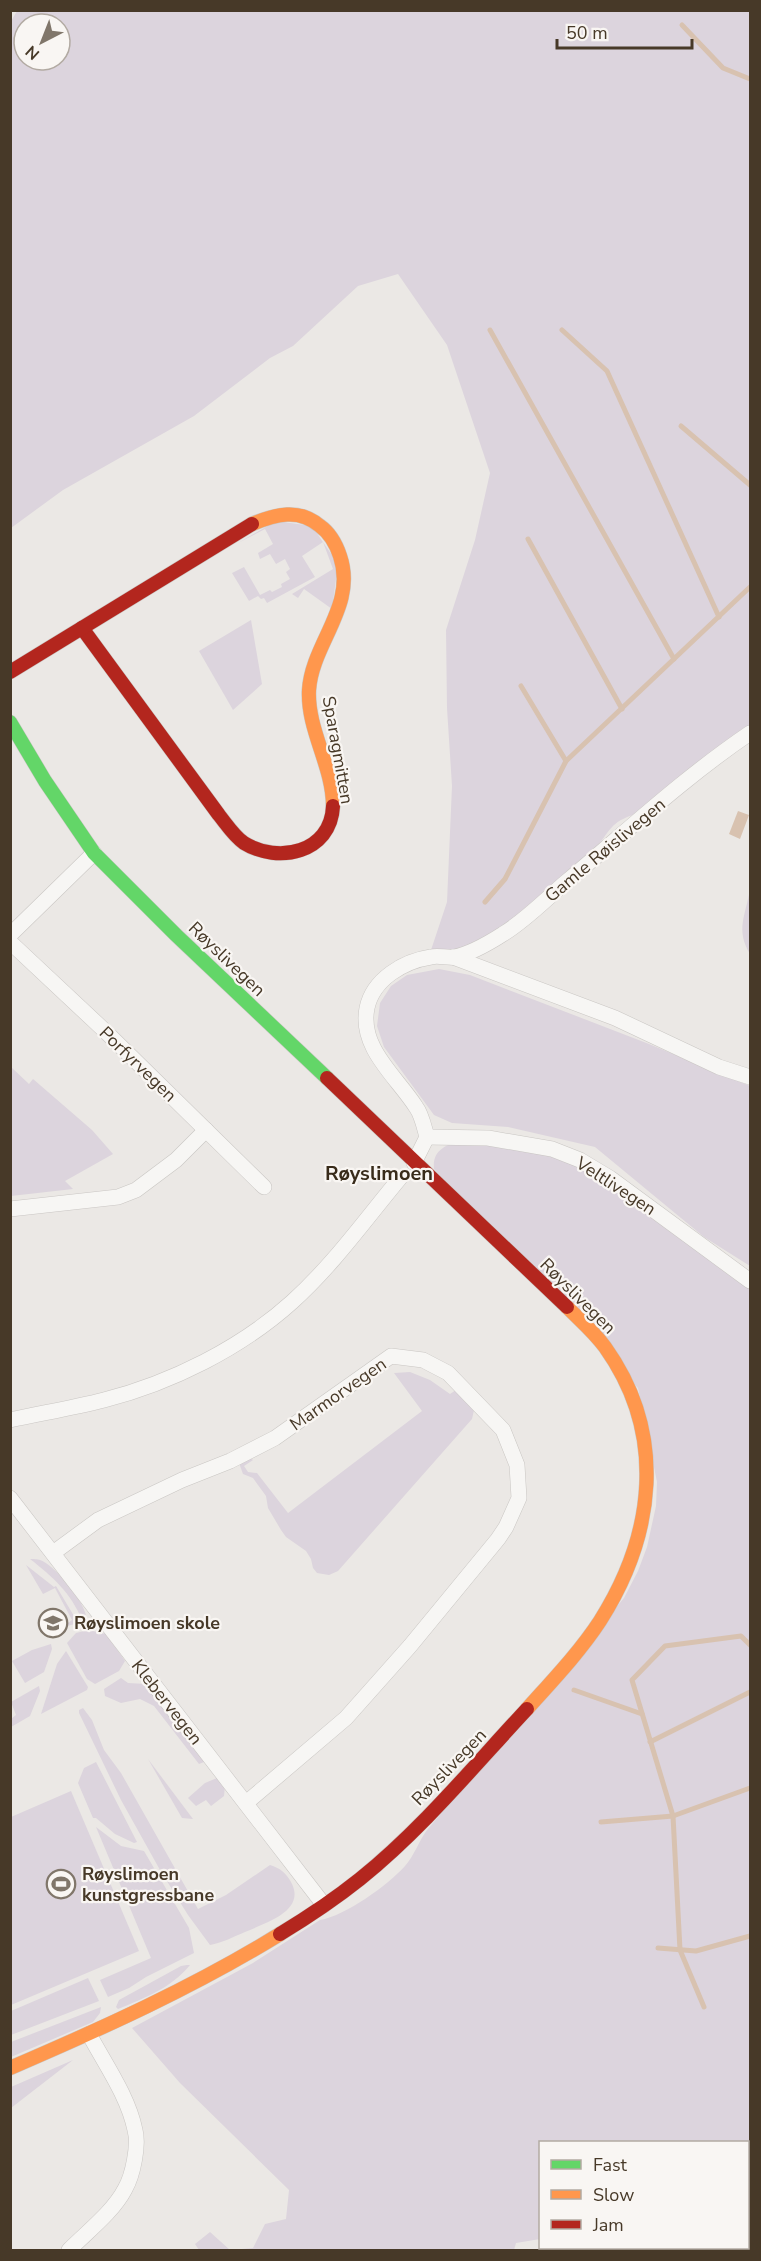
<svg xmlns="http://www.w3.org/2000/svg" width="761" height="2261" font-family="'Nunito Sans',sans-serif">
<rect width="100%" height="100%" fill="#ebe8e5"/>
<g fill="#dcd4dd" fill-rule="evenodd">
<path d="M 17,11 L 750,11 L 750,725 L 724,744 L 636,814 C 609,822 611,831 594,850 L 494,934 L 459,950 L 431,950 L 447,902 L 452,786 L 447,708 L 446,630 L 475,540 L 490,473 L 447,345 L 398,274 L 358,286 L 293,346 L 270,358 L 194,416 L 63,490 L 11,528 L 10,23 ZM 24,24 L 60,24 L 60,60 L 24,60 Z"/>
<polygon points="276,521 312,526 338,564 332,609 304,589 298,598 292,594 333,569 323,542 302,556 315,577 267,603 264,598 261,599 258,596 249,601 232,573 244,567 260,595 270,590 272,592 282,587 281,584 290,579 286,572 290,569 285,559 276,564 270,554 260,559 258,553 273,544 265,529 238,543"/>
<polygon points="251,620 262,684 233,710 199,651"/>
<path d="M 750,889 L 750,954 C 735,929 746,915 750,889 Z"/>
<polygon points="439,969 470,975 649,1044 750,1086 750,1266 704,1237 595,1147 508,1127 452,1123 434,1115 384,1047 377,1026 380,1003 391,986 407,975"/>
<polygon points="11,1067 29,1084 33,1079 92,1130 113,1154 65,1181 73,1189 11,1196"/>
<path d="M 462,1140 L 553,1154 L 599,1177 L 750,1289 L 750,2250 L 731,2250 L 729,2248 L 748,2248 L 748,2142 L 540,2142 L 540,2239 L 516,2243 L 514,2250 L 199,2250 L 195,2244 L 210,2232 L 230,2250 L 253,2248 L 265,2224 L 286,2219 L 289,2190 L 180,2083 L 132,2028 L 253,1963 L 320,1920 C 345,1916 388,1885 405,1866 C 414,1856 419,1841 427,1830 L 624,1598 L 638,1571 L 647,1547 L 656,1506 L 657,1482 L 638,1388 L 434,1169 C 432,1150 446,1145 462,1140 Z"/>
<polygon points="410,1372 430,1380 450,1394 456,1390 474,1410 472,1419 338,1571 329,1575 317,1573 313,1568 311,1559 306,1551 286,1537 281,1530 268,1508 266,1496 253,1478 243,1474 239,1463 249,1457 253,1460 244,1466 248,1472 257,1473 288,1513 422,1411 394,1373"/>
<path d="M 30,1559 C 33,1559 38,1559 40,1560 C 55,1565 84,1601 86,1616 L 82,1620 C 71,1593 53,1577 30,1559 Z"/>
<polygon points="26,1565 54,1587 56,1586 77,1621 75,1624 63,1627 72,1620 55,1588 43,1594"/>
<polygon points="88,1630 106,1634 125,1661 119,1671 95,1684 87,1679 67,1643 76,1633"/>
<polygon points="51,1644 52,1649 44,1672 25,1683 12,1661 32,1650"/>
<polygon points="66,1651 88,1687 87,1690 41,1714 57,1664"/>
<polygon points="121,1678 128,1683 146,1684 205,1760 204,1762 199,1764 154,1706 140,1699 121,1703 105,1696 104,1689"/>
<polygon points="39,1686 40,1691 30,1716 11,1727 11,1719 16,1715 11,1702"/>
<path d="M 83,1708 L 92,1720 L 104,1750 L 121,1773 L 198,1909 L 226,1895 L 270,1865 C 280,1868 286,1873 291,1882 C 307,1911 265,1923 245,1932 C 233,1937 222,1943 210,1945 L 188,1915 L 160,1870 L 121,1800 L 79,1713 L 79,1710 Z"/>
<polygon points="148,1759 193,1819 182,1818"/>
<polygon points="96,1762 137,1842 134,1843 115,1834 96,1818 93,1818 78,1783 84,1768"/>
<polygon points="217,1778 225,1785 224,1796 211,1806 206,1800 196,1806 188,1798 205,1783"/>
<polygon points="71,1791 139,1951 11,2005 11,1817"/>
<polygon points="96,1827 121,1846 144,1851 189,1928 194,1953 146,1977 129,1988 108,1997 100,1980 151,1958"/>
<path d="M 187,1965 L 190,1965 C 171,1988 145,1998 118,2009 L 116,2007 L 119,2000 L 181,1966 Z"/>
<polygon points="88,1978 99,2001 11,2035 11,2011"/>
<polygon points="101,2007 100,2013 93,2022 11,2057 11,2042"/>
<polygon points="73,2060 11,2108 11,2087"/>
<polygon points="612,2248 717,2248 729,2250 605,2250"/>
</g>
<polygon fill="#d8c2b0" points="738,811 749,815 740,839 729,834"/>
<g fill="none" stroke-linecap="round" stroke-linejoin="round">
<g stroke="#d8c2b0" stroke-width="5">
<polyline points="682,25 723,68 750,79"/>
<polyline points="490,330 674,659"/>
<polyline points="562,330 607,371 719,617"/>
<polyline points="681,426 750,485"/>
<polyline points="528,539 622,709"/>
<polyline points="521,686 566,761"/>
<polyline points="485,902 505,879 566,761 750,587"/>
<polyline points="574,1690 642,1714"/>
<polyline points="650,1742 750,1692"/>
<polyline points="601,1822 673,1816 750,1788"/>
<polyline points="658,1948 696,1951 750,1936"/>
<polyline points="704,2007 680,1950 673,1816 632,1680 665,1646 741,1636 750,1645"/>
</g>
<g stroke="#c9c6c3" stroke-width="16">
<g id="street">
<polyline points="10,935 94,853"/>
<polyline points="10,942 105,1031 264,1187"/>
<polyline points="453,957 615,1018 719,1067 750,1077"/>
<polyline points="427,1137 488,1138 552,1149 580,1160 610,1178 750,1281"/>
<path d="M 414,1163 L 427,1137 C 424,1127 422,1115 416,1107 C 397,1077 359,1048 367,1008 C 373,979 404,961 431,957 C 438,955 446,958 454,957 C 470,954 489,943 503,934 C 526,920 546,899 566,882 C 627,831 685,777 750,733"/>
<polyline points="10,1209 118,1197 136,1190 176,1160 206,1130"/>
<path d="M 10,1420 C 42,1413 73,1408 104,1400 C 171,1383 241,1348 292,1302 C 333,1265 365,1220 400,1178"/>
<polyline points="10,1498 324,1905"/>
<polyline points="53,1553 98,1520 182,1480 230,1461 275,1438 391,1356 423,1360 448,1373 503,1430 517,1465 519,1498 506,1527 498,1539 410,1646 346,1718 246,1803"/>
<path d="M 69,2250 C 88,2231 113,2212 125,2189 C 133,2175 139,2145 135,2130 C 128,2096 105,2064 89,2034"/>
</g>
</g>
<g stroke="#c9c6c3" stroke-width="15">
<polyline id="fast" points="10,722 45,781 94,853 176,935 327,1078"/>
</g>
<g stroke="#c9c6c3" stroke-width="15">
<g id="slow">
<path d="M 252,524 C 276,514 299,508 320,526 C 330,533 336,544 340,556 C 357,606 312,643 309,690 C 307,730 333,766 333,806"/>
<path d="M 527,1709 C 552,1681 579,1653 600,1621 C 655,1534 667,1434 605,1347 C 594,1332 580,1320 567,1307"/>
<path d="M 10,2068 C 103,2028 194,1987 280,1934"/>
</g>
</g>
<g stroke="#c9c6c3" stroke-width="15">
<g id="jam">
<path d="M 82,628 L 219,815 C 227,825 234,836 244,843 C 278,864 331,853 333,806"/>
<polyline points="10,672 252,524"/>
<polyline points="327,1078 567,1307"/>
<path d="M 280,1934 C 308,1917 335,1899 360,1879 C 422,1829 473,1767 527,1709"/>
</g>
</g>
<use href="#street" stroke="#f7f6f4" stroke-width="15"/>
<use href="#fast" stroke="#63d668" stroke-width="14"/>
<use href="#slow" stroke="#ff974d" stroke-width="14"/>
<use href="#jam" stroke="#b3261e" stroke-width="14"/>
</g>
<defs>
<g id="school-ring" transform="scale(1.5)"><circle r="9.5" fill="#f9f6f3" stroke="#80766a" stroke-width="1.5"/><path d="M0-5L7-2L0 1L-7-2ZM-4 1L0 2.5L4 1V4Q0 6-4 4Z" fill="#80766a"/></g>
<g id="stadium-ring" transform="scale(1.5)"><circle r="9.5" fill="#f9f6f3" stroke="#80766a" stroke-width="1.5"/><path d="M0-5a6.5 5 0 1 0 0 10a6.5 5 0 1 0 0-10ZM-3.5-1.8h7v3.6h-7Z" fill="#80766a"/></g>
</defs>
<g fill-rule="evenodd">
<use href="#school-ring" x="53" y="1623"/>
<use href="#stadium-ring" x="61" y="1884"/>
</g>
<g text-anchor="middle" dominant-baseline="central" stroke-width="4.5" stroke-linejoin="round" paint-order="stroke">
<g font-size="18" fill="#473928" stroke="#f9f6f3">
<text transform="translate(338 750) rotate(80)">Sparagmitten</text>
<text transform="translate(605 850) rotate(-40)">Gamle Røislivegen</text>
<text transform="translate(227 959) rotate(44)">Røyslivegen</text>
<text transform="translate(138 1064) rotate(44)">Porfyrvegen</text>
<text transform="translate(616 1186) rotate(33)">Veltlivegen</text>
<text transform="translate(578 1296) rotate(45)">Røyslivegen</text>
<text transform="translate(338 1394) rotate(-35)">Marmorvegen</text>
<text transform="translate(167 1702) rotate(52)">Klebervegen</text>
<text transform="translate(449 1767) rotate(-46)">Røyslivegen</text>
</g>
<g font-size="18" font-weight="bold" fill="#473928" stroke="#f9f6f3" text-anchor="start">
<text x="74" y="1623">Røyslimoen skole</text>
<text x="82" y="1874">Røyslimoen<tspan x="82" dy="21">kunstgressbane</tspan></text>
</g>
<g font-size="20" font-weight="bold" fill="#382b1a" stroke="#f9f6f3">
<text x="379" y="1173">Røyslimoen</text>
</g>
</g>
<rect width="761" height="2261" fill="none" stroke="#473928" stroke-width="24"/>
<rect x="539" y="2141" width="210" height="108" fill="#f9f6f3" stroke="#b2aaa2" stroke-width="1.5"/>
<rect x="551" y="2160" width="30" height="9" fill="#63d668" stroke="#b2aaa2" stroke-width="1.5"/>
<text x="593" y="2171" font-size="18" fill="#473928">Fast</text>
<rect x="551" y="2190" width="30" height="9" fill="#ff974d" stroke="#b2aaa2" stroke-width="1.5"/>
<text x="593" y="2201" font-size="18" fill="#473928">Slow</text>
<rect x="551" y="2220" width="30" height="9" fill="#b3261e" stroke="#b2aaa2" stroke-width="1.5"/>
<text x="593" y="2231" font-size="18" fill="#473928">Jam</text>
<g transform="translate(42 42) rotate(222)"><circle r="28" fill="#f9f6f3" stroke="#b2aaa2" stroke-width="1.5"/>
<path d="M0-4.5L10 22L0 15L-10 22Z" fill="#80766a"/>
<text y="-9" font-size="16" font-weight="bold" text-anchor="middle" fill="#473928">N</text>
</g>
<path d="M557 39v9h135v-9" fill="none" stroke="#473928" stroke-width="3"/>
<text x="566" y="39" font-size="18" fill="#473928" stroke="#f9f6f3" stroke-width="4.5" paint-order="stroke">50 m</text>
</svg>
